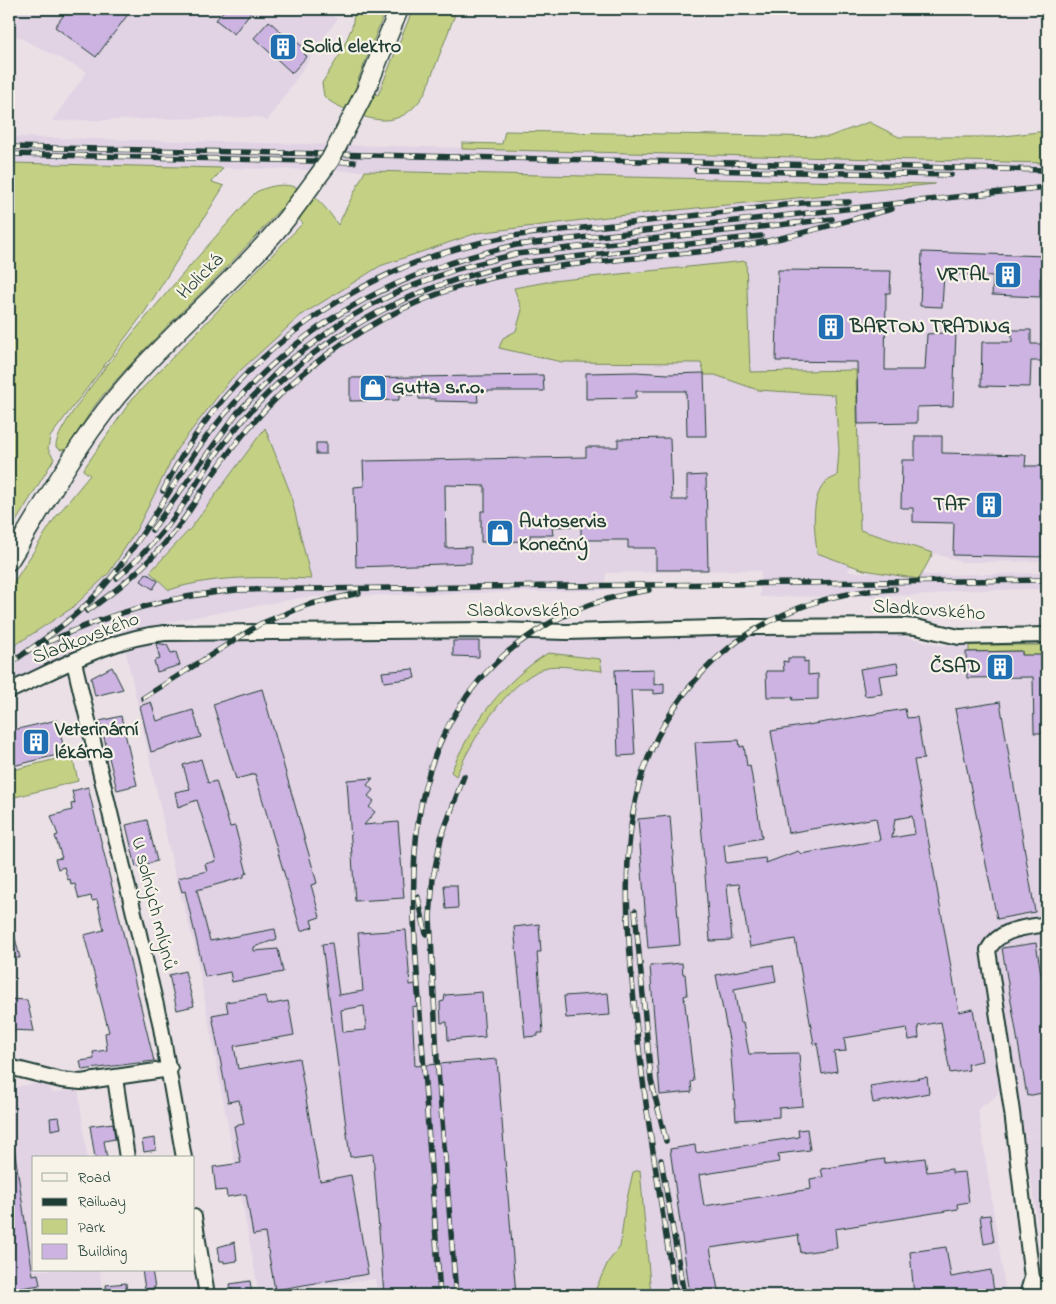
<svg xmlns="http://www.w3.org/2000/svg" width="1056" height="1304" font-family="'Indie Flower',sans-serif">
<rect width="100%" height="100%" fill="#eae0e6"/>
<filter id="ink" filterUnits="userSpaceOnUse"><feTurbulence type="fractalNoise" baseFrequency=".02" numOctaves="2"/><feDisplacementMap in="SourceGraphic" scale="10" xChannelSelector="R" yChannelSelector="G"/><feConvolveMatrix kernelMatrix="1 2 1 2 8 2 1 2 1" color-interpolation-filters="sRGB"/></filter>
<g filter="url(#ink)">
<g fill="#e1d2e4" fill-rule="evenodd">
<polygon points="9,9 325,9 337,19 267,121 257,117 52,121 87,72 9,32"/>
<path d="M 9,137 L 1047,162 L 1047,561 L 962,562 L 860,530 L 848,572 L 931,575 L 1047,573 L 1047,589 L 954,590 L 934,595 L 760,597 L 761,571 L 779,571 L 740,570 L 606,573 L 604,590 L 305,597 L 167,622 L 9,685 L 9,649 L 72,608 L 109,573 L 137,529 L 177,449 L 231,379 L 300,316 L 380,266 L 477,233 L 607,217 L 929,184 L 9,163 ZM 265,429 L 311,579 L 248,577 L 191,583 L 169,590 L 150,572 L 191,528 Z"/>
<polygon points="893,633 941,646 1047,645 1047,1277 1024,1137 1041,1134 1007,1138 999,1088 996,1096 978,1109 1006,1295 378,1295 375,1279 259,1293 195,947 174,870 125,647 172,640"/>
<polygon points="46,1082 53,1093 78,1089 87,1158 34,1158 34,1270 100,1270 102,1295 9,1295 9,1085 16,1087"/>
</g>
<g fill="#c4d185" stroke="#72875c">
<path d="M 355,9 L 386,9 L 356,85 L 378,95 L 413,9 L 457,9 L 425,93 C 404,126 380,125 347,110 C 339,106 330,103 324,96 L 322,83 L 341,53 L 352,27 Z"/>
<polygon points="869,122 899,137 996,137 1047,131 1047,163 462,149 462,143 502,144 505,131 828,137"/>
<polygon points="9,163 223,168 212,182 224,186 144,313 50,437 48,449 54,459 9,533"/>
<path d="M 365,171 L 935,184 L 607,217 L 477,233 L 380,266 L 300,316 L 231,379 L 177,449 L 137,529 L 109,573 L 72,608 L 9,649 L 9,590 L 55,518 L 90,475 L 83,470 L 132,399 L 303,223 L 284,207 L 279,210 C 224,275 158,330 103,395 C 89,412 79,431 67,449 L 61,450 L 56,447 C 52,418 227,223 256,192 C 293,174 318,194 338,225 Z"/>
<path d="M 746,261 L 750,372 L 856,370 L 860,530 L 933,553 L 919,579 L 864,570 L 817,553 C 815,532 809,499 826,482 C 829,479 834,478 837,476 L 839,450 L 835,395 L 758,390 L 715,375 L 705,375 L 701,363 L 562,362 L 499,348 L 503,338 L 516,331 L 522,310 L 514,288 L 552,281 Z"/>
<path d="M 265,428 L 290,492 L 311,579 C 263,577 216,575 169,590 L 150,572 L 191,528 Z"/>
<polygon points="969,645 1047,645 1047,655 1022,656 1022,651 969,652"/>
<path d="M 548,653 L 600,659 L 602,671 C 588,670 556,663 544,668 C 505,684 472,740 456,776 L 451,772 C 472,723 502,682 548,653 Z"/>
<polygon points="72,755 78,781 15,797 9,771"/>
<polygon points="640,1170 651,1295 593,1295 608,1262 620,1247 625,1208 633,1172"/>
</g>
<g fill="#ccb3e1" stroke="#1f3d34" fill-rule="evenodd">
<polygon points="68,9 132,9 96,57 55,27"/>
<polygon points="225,9 253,9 234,34 216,20"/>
<polygon points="269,21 293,43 295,40 307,51 304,54 307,56 292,73 254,38"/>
<polygon points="922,252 1047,256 1047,278 1040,278 1040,297 992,295 993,276 944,274 942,307 920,306"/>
<polygon points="778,270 891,271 890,293 886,293 885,370 925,370 927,334 956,332 953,406 917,407 917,423 858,424 857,362 776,361"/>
<polygon points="1012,330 1031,330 1031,344 1047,344 1047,361 1031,361 1030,387 981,386 982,342 1012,342"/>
<polygon points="636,372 668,374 704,373 706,436 687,436 686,391 636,391 636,398 586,399 586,373"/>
<polygon points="543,375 544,391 477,391 478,402 435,401 436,399 419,399 419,395 399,395 399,400 350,401 350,378"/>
<polygon points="915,436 942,436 942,453 1026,455 1025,466 1047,466 1047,557 953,555 954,523 913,522 913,508 901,508 902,460 915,460"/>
<polygon points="670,438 672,500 687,500 687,476 706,475 708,570 656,570 656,548 628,548 628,540 581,540 581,526 552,527 553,535 530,535 530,541 481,542 481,511 485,511 485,486 445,485 446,548 471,547 471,563 356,567 354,487 364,486 363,461 586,457 586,447 618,447 618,439"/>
<rect x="316" y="443" width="10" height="11"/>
<polygon points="146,573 158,581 153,589 141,581"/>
<polygon points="453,641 479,641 479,657 453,656"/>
<polygon points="156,643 167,645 171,653 176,652 180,665 157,672 154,661 160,659"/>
<polygon points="1022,651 1022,655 1047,655 1047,733 1034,733 1033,677 967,678 966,652"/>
<polygon points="788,658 804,658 804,662 808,661 808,675 818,674 818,699 792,700 793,697 767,697 766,671 784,671 783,661 788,662"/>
<polygon points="897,663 899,673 879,676 882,694 865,696 860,669"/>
<polygon points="112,667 123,689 95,696 91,678"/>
<polygon points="413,669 415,678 384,682 382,672"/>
<polygon points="654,669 654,685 664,683 664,693 654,694 654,690 631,690 635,755 618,756 615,670"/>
<polygon points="262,689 317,883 311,885 320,917 311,920 313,927 301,931 255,774 236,779 213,704"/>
<polygon points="151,702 157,721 193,710 201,737 151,752 140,706"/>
<polygon points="1000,702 1035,912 997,919 955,709"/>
<path d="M 905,709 L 907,718 L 917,717 L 924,759 L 914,760 L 959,1012 L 973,1009 L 982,1061 L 968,1064 L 969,1070 L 950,1073 L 941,1022 L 918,1026 L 919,1038 L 909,1040 L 907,1028 L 844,1038 L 846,1051 L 834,1052 L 837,1071 L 822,1074 L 817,1043 L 814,1044 L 795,939 L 750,947 L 739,884 L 727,885 L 732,940 L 710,941 L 695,742 L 739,740 L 740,747 L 744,746 L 747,766 L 750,765 L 762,838 L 724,845 L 726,863 L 765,858 L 766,863 L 798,851 L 801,854 L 880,840 L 876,818 L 788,833 L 771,731 ZM 912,816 L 915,834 L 892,838 L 895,819 Z"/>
<polygon points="121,716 137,785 117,790 100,721"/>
<polygon points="57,720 65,753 9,767 9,731"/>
<polygon points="201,759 208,783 216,781 230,827 235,826 247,873 244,874 244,877 197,890 210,941 275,929 277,939 254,947 254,951 278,949 283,972 232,982 230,972 205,977 185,891 182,892 178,878 207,871 205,864 216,861 197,800 178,807 175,792 190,789 183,765"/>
<polygon points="373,778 367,785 373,790 368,796 374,801 369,807 375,812 364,825 398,822 404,898 355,901 347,780"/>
<polygon points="88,787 154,1061 82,1070 80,1061 94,1059 93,1052 107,1050 105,1033 109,1032 84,935 104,930 97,900 92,901 91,896 79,899 75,884 71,885 70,879 68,880 64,867 58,869 55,859 62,858 55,836 58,835 51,816 72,810 71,804 75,803 72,791"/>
<polygon points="670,816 680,945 648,948 638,819"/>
<polygon points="147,820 157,861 136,867 126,825"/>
<polygon points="444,885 457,885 458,908 446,909"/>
<polygon points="539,924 541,952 537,952 543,1033 538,1033 538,1036 525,1037 514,927"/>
<polygon points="9,926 12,926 20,958 9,958"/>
<path d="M 406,930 L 410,985 L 415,984 L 417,1006 L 412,1007 L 415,1066 L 497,1059 L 516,1295 L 384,1295 L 373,1154 L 350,1157 L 322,944 L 332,943 L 339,995 L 363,991 L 358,933 ZM 364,1006 L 366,1030 L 343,1032 L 341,1010 Z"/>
<polygon points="1036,943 1047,1011 1047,1092 1027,1096 1002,948"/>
<polygon points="682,963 683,974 685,974 687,995 684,996 694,1081 691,1082 692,1092 660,1095 650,966"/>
<polygon points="773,965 776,981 734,989 740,1023 743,1023 749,1054 799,1053 803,1106 779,1108 779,1117 736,1120 730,1045 716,975"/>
<polygon points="185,971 194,1006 177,1010 169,975"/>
<polygon points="482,992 485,1037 448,1040 447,1022 441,1023 440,1002 444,1001 445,995"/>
<polygon points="608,993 610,1015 566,1018 564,996"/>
<polygon points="265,996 267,1005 288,1001 294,1035 234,1046 238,1069 299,1058 320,1181 351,1175 368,1274 275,1290 265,1233 253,1235 246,1194 227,1197 226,1190 216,1191 213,1167 241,1163 234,1126 244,1124 239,1100 228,1102 212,1015 228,1012 226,1002"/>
<polygon points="9,999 27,1000 34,1031 9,1030"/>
<polygon points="927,1077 929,1093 873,1103 870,1086"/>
<polygon points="59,1117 61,1128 51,1130 50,1118"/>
<polygon points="113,1123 115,1139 104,1141 107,1158 95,1158 90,1126"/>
<polygon points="807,1129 810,1150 778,1154 779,1162 699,1175 704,1206 811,1189 810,1179 823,1177 821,1169 884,1159 885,1163 925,1158 927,1172 952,1169 952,1173 965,1172 969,1202 957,1204 958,1209 835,1229 837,1248 801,1253 798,1235 710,1248 719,1295 690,1295 670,1149 695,1145 696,1153 799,1137 798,1130"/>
<polygon points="155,1138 156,1150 144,1152 142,1140"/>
<polygon points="9,1147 14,1147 33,1275 38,1274 40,1285 9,1290"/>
<polygon points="990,1215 994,1242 984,1244 980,1216"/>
<polygon points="235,1242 237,1261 224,1263 224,1261 220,1261 218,1247"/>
<polygon points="946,1247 951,1277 991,1270 994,1292 973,1295 914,1295 910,1252"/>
<polygon points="142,1270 152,1270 155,1288 145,1289"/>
<polygon points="250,1281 252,1295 232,1295 230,1284"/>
<polygon points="126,1283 127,1295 107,1295 106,1285"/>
</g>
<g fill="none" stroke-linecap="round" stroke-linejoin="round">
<g stroke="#1f3d34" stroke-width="18">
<g id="minor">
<polyline points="74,662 160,1022 184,1158"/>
<path d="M 9,691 C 58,669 110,638 165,633 L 489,630 L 567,632 L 752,627 L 902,626 L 916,627 L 959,637 L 1047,635"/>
<polyline points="9,1067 61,1080 81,1082 170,1069"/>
<polyline points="115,1078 127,1158"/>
<polyline points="194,1217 207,1295"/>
<polyline points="1027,1295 1032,1278"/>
<path d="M 1039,1295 L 1038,1287 L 1032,1278 L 1012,1112 L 988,950 C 1000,928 1025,928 1047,924"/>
</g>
</g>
<g stroke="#1f3d34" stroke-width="21">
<g id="tertiary">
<polyline points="366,90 399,9"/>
<path d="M 9,561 C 47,500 82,434 130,381 C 181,323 243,274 291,213"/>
</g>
</g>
<use href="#minor" stroke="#f7f3e8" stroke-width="14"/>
<use href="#tertiary" stroke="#f7f3e8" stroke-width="18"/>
<g stroke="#1f3d34" stroke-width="5.5">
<g id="rail">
<polyline points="9,147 1047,170"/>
<polyline points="9,154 354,162"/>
<polyline points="696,170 951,175"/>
<path d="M 163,491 C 229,356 365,260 513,236 C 546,231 581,228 614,225 C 677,218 739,210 802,203 L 849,202"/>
<polyline points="152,530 237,413 285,364 342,322 371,305 404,289 457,269 516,254 832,219"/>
<path d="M 117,578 C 141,557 163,534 181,508 C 195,487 207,465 223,445 C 297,346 399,288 519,263 L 761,236"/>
<path d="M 87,611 C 118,590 147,565 171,536 C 188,516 199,494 214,473 C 244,430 279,391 321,359 C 372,320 432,291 495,277 C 569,261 646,259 721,249 C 779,242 836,223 892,209"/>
<path d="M 48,642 C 109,613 170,596 237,590 L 1047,580"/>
<path d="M 9,664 C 45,639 82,614 110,579 C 147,534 172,481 208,435 C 289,329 387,274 516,245 L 1047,187"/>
<polyline points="143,698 260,624 307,605 359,593"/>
<polyline points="418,897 426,934"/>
<polyline points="635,911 651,1080 666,1141"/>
<polyline points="661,1160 684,1295"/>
<path d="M 440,1295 C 434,1211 428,1127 422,1042 C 413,905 389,759 503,656 C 544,620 595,598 649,590"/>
<polyline points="456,1295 437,1058 430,917 433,878 441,838 464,776"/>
<path d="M 675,1295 C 660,1194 642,1093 633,991 C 627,925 622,854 638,789 C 653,730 689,677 738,641 C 784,608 839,590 895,589"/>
</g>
</g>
<use href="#rail" stroke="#f7f3e8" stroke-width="4" stroke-dasharray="11" stroke-linecap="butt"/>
<g stroke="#1f3d34" stroke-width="21" stroke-linecap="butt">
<polyline id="tertiary-bridge" points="291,213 330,160 366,90"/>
</g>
<use href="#tertiary-bridge" stroke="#f7f3e8" stroke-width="18"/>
</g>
</g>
<defs>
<g id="building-square" transform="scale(1.4375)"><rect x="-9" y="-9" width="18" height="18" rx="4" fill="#1f6fb2" stroke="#f7f3e8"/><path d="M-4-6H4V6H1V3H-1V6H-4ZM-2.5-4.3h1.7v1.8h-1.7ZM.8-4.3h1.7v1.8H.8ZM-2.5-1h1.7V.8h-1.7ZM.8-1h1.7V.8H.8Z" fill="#fff"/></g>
<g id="shop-square" transform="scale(1.4375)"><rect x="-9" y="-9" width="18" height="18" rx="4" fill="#1f6fb2" stroke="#f7f3e8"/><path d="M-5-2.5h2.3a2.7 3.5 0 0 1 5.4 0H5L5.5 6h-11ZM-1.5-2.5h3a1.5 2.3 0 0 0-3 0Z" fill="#fff"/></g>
</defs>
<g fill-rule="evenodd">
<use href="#building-square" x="283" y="47"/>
<use href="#building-square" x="1008" y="275"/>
<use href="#building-square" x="831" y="327"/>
<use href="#shop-square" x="373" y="388"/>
<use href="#building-square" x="989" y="505"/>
<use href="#shop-square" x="500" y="533"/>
<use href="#building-square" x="1000" y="667"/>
<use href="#building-square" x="36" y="742"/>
</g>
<g text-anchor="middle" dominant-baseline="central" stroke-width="4.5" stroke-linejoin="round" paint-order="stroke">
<g font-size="20" font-weight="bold" fill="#1f3d34" stroke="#f7f3e8" text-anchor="start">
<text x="302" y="47">Solid elektro</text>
<text x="989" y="275" text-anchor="end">VRTAL</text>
<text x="850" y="327">BARTON TRADING</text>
<text x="392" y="388">Gutta s.r.o.</text>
<text x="970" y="505" text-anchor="end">TAF</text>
<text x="519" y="522">Autoservis<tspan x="519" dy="23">Konečný</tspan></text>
<text x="981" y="667" text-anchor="end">ČSAD</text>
<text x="55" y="730">Veterinární<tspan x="55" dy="23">lékárna</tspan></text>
</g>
<g font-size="20" fill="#1f3d34" stroke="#f7f3e8">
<text transform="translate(201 277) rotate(-45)">Holická</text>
<text x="523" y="611">Sladkovského</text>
<text transform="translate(929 611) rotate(4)">Sladkovského</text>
<text transform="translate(86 639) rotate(-21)">Sladkovského</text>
<text transform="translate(153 904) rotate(76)">U solných mlýnů</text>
</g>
</g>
<rect width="1056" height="1304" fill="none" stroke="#f7f3e8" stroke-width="30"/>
<rect x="15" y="15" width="1026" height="1274" fill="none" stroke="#1f3d34" stroke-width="2" filter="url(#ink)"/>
<rect x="32" y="1156" width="162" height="115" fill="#f7f3e8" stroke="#a1aaa0"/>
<rect x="42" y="1173" width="25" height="8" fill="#f7f3e8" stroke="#a1aaa0"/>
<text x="78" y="1182" font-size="15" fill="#1f3d34">Road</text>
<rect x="42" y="1198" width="25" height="8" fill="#1f3d34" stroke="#a1aaa0"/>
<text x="78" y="1206" font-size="15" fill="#1f3d34">Railway</text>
<rect x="42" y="1219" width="25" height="15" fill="#c4d185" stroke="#a1aaa0"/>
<text x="78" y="1232" font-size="15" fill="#1f3d34">Park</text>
<rect x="42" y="1244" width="25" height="15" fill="#ccb3e1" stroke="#a1aaa0"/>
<text x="78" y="1256" font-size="15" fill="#1f3d34">Building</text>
</svg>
